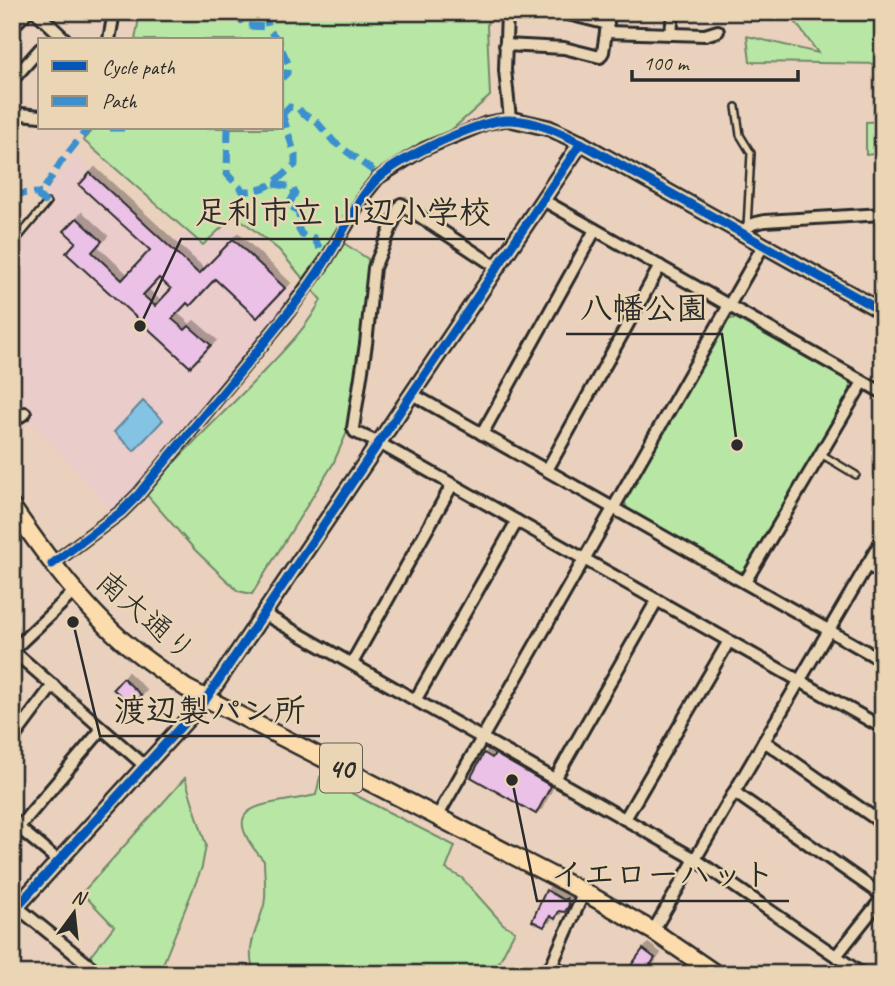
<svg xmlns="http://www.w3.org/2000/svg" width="895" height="986" font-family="Caveat,'Klee One',sans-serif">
<defs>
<filter id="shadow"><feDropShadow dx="5" dy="-5" stdDeviation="0" flood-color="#0004"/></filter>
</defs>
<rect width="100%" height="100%" fill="#ead1be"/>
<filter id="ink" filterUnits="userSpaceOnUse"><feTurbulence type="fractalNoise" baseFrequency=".0143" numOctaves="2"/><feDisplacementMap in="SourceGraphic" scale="14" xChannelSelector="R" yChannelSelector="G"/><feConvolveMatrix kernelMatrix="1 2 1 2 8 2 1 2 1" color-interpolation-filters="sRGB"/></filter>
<g filter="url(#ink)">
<polygon fill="#eaccca" points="76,156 168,242 186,233 228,229 244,240 296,292 132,494 113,512 12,399 12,369 17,365 12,359 12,251 49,206 44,199 55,179"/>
<g fill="#b7e6a5" stroke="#718868" stroke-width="2">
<path d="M 140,12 L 489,12 L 487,26 L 490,96 L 448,133 L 432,138 L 403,153 L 382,168 L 364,188 L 333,236 L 368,259 L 365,305 L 352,412 L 348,430 L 333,464 L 252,594 L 238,591 L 195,550 L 146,494 C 183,449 227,411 267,368 C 287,347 307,327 321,300 L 279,250 L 235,215 L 203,245 L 83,140 L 94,128 L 282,128 L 282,40 L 135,40 Z"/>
<polygon points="788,12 883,12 883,64 750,62 747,36 818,53"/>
<polygon points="883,121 883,153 866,155 866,122"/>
<polygon points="735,318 850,382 850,390 748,570 738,572 627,508 624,500 727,320"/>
<path d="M 320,777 L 455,846 L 446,869 L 462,878 L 503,924 L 515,931 L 493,974 L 255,974 C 244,947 257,931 264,905 C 267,892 264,875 264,861 C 209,799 272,806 316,795 Z"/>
<polygon points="185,778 206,845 202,867 159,974 108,974 89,958 114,926 82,893"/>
</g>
<polygon fill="#84c3e4" stroke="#60869a" stroke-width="2" points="143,401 163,420 134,451 114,432"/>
<g fill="#ebc1e7" stroke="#2b2b2b" stroke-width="2" fill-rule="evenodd" filter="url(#shadow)">
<path d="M 90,173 L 199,274 L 233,239 L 285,288 L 257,318 L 215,279 L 190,306 L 187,303 L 172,319 L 185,330 L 189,326 L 211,345 L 190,367 L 66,253 L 76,242 L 64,231 L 77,218 L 102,241 L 92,252 L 122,280 L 150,250 L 79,185 ZM 159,278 L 171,289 L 155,306 L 143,295 Z"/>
<polygon points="123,678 141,695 132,706 113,689"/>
<polygon points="484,753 492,758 495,754 551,786 536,814 471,777"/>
<polygon points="546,890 564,900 567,898 569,905 565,912 559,911 555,919 550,916 544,927 532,921"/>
<polygon points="643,949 655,958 644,974 639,974 630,967"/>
</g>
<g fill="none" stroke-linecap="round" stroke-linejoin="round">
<g stroke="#2b2b2b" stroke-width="10">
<g id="lane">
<polyline points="736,107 740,135 751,153 747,227"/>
<polyline points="12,245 47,203"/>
<polyline points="821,454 856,475"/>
</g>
</g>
<g stroke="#2b2b2b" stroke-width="16">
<g id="street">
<polyline points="36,12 66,40"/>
<polyline points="560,12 608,24"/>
<polyline points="12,27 27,12"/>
<polyline points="607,32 705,35 718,31"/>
<polyline points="671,34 673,12"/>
<polyline points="109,40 114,12"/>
<polyline points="505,45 564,48 600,57 603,52 609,12"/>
<polyline points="16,76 40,49"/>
<polyline points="12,113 40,116"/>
<polyline points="543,200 883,393"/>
<path d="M 743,232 C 749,224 755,223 765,221 L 883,214"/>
<polyline points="498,268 401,204 374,268 366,344 353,428 355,432 379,443 883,728"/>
<polyline points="412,394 883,661"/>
<polyline points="12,422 25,413"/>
<polyline points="482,434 595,230"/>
<polyline points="547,470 660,266"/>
<polyline points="52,564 121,512 138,495 284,318 326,260 366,193 378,178 424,149 487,123 510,119 505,70 507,12"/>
<polyline points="867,565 883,574"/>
<polyline points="745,582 863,382"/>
<polyline points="264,614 695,859 862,974"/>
<polyline points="12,650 144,765"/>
<polyline points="13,650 74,592"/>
<polyline points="352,663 452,485"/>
<polyline points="416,699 517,521"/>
<polyline points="12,740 53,685"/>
<polyline points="764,741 883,824"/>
<polyline points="555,779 657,600"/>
<polyline points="734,792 883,896"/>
<polyline points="437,817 764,244"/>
<polyline points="625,819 729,641"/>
<polyline points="19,828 60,862"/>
<polyline points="12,835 102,729"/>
<polyline points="17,907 100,974"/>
<polyline points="653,931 883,538"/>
<polyline points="836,956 883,897"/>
<polyline points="552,964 566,974"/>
<polyline points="544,974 552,964 584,892"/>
</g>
</g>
<g stroke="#2b2b2b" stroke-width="19">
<g id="secondary">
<polyline points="510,119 549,128 581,143 883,312"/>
<polyline points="12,912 206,699 581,143"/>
</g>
</g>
<g stroke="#2b2b2b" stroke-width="21">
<path id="primary" d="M 12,507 C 41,549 70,589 106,625 C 129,649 159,669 186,688 L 584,892 L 653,931 L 716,974"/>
</g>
<use href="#lane" stroke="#ead5b4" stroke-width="5"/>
<use href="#street" stroke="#ead5b4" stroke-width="10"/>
<use href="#secondary" stroke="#ead5b4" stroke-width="14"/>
<use href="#primary" stroke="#fcdcac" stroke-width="16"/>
<g stroke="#3b90cd" stroke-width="7" stroke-dasharray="14 7" stroke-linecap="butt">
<polyline points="234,12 247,26 269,27"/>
<polyline points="265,12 269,30 278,40"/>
<polyline points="282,50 288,63 287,73 282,78"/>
<polyline points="282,115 289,107 298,108 303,114 316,121 334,142 380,176"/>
<polyline points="110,128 129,128"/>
<path d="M 228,128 L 227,174 L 243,191 C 270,192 276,179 295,165 L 295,155 L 282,113"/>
<polyline points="274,184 292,187 295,193 289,204 299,213 299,230 302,235 314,238 326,260"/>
<polyline points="12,194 41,193"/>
<polyline points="47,203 39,197 61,162 88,128"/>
</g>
<g stroke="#ead5b4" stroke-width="13">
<g id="cycleway">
<path d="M 52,564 L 121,512 L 138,495 C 185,436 236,379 283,319 C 300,298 318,274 332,250 C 346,227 358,198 377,179 C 399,158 482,118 511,120 C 537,121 559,132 581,143 L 883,312"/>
<polyline points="12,912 206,699 581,143"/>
</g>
</g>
<use href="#cycleway" stroke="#0057b8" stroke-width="9"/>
</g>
</g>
<g text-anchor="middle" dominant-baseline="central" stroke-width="5" stroke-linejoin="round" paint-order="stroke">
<rect fill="#ead5b4" stroke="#645e54" stroke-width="2" x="320" y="743.5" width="42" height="49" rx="5"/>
<g font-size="28" font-weight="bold" fill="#2b2b2b">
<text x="341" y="768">40</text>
</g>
<g font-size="30" fill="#2b2b2b" stroke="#ead5b4">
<text transform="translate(146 616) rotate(41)">南大通り</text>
</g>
</g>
<path fill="none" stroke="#2b2b2b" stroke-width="2.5" d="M140 326L181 239H505M737 445L722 334H566M73 622L100 736H320M512 780L537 901H789"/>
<g fill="#2b2b2b" stroke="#ead5b4" stroke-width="2.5">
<circle cx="140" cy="326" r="7"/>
<circle cx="737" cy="445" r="7"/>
<circle cx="73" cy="622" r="7"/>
<circle cx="512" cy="780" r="7"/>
</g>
<g font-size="32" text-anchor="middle" font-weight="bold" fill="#2b2b2b" stroke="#ead5b4" stroke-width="5" stroke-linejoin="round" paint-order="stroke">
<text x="343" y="223">足利市立 山辺小学校</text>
<text x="644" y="319">八幡公園</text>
<text x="210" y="721">渡辺製パン所</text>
<text x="663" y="885">イエローハット</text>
</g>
<rect width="895" height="986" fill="none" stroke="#ead5b4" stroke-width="42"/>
<rect x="21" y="21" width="853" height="944" fill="none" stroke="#2b2b2b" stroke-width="2.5" filter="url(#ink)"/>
<rect x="38" y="38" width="245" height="91" fill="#ead5b4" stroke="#9e917d" stroke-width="2"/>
<rect x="52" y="61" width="35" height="10" fill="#0057b8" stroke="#9e917d" stroke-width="2"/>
<text x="102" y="74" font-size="21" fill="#2b2b2b">Cycle path</text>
<rect x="52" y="96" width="35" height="10" fill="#3b90cd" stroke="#9e917d" stroke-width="2"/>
<text x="102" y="108" font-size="21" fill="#2b2b2b">Path</text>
<g transform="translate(74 913) rotate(15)" stroke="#ead5b4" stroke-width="5" paint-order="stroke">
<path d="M0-5L12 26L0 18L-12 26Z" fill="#2b2b2b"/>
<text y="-10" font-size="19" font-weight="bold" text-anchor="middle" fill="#2b2b2b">N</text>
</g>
<path d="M632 70v10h166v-10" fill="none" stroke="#2b2b2b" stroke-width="3.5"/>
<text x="643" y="70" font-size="21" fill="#2b2b2b" stroke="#ead5b4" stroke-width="5" paint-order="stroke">100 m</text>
</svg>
